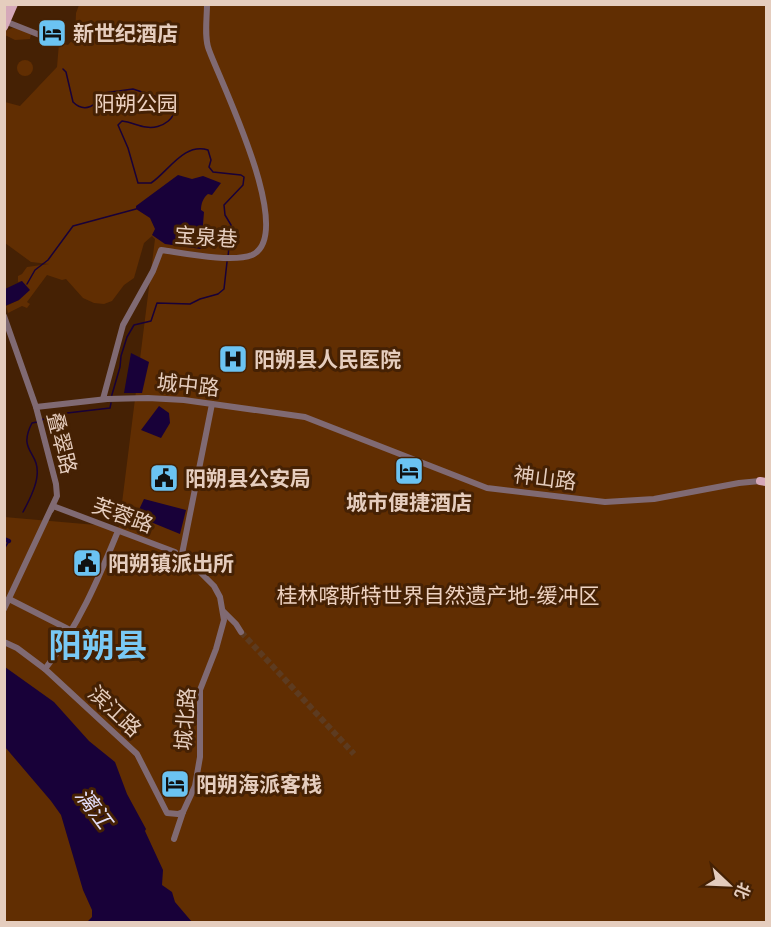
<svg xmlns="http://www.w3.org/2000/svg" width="771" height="927" font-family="'Public Sans','Noto Sans SC',sans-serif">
<rect width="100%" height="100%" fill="#452104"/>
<g fill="#612e02">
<polygon points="79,5 766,5 766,922 5,922 4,517 119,527 155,239 152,236 144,243 134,278 124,285 112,301 104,304 94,303 83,298 66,279 62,280 47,275 27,302 30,304 27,308 22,306 8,313 6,306 19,300 22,281 18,282 18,276 22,274 27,267 49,264 31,262 5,243 5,102 20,106 57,67 59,43 68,45 75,37 76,13"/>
<polygon points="12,28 23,29 31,34 30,39 15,40 5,35 5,31"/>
<circle cx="25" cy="68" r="8"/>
</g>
<g fill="#180139">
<path d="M 178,175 L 192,179 L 203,176 L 221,183 L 212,195 L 208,194 C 203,198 201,204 201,210 L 204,212 L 201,249 L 165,244 L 152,235 L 155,229 L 150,218 L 136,209 L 136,206 Z"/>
<polygon points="22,281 30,290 19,300 5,306 5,289"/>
<polygon points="131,353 149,362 142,393 124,393"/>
<polygon points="159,406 169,413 170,423 161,438 141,430"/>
<polygon points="144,499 186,510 180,534 136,516"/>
<polygon points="5,667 54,702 89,741 115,762 127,794 146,829 145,831 163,870 162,885 172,892 175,902 192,922 87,922 92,917 92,910 83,890 61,815 51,801 5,747"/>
</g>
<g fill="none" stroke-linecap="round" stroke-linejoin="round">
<g stroke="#180139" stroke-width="1.5">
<path d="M 63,69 L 66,72 L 73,102 C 85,114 97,105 104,93 L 133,89 L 172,102 C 181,117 161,130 146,127 C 138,126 131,122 122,121 L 118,125 L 128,148 L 138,183 L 151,183 C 168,172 184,142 208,150 L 211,160 L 209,167 L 213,172 L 241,175 L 244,177 L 243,185 L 224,205 L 225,215 L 231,225 L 228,257"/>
<polyline points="27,284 35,270 48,260 73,226 136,209"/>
<polyline points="111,398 120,367 121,356 127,337 134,325 151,321 157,303 190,304 200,299 218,294 224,289 227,262"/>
<polyline points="42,420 50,415 110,408 111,403"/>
<path d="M 23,512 C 29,501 36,488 37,476 C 40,451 17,452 32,423 L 37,422"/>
<polyline points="4,549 9,541"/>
</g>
<polyline stroke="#180139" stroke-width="4.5" points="4,539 9,541"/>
<polyline stroke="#5d3b20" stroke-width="6" stroke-dasharray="6 3" stroke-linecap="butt" points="241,632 354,754"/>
<g stroke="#806a73" stroke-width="6">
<polyline points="7,22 50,39"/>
<polyline points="4,316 36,407 56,484 57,496 4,609"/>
<path d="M 103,399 L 123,325 L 153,271 L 161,250 C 183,253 232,263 252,255 C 297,235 221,83 209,50 C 204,38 207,18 207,4"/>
<polyline points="36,407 107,399 148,398 184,400 305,417 487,488 605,502 654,499 739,483 760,481"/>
<polyline points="51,510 53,506 175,552 172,560"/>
<polyline points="9,599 72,631"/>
<polyline points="224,612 236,624 241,632"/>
<polyline points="4,642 17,648 45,669 137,754 167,813 178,814 183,812"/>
<path d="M 45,669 C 78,627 98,580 118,531"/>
<polyline points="174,839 183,812 195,786 200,757 200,690 216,649 224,620 220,597 214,586 182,554 212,404"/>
</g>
<g stroke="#d5a8b9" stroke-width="8">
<polyline points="4,12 8,4"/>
<polyline points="4,27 14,4"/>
<polyline points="760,481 766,482"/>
</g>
</g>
<defs>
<g id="hotel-square" transform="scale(1.5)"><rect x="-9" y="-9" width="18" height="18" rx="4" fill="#6bc3f2" stroke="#452104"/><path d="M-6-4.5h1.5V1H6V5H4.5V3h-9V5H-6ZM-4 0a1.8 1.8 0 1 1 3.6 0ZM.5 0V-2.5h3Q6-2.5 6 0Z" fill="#111"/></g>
<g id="hospital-square" transform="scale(1.5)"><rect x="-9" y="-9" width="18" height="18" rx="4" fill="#6bc3f2" stroke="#452104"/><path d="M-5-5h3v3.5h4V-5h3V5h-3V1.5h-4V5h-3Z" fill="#111"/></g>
<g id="civic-square" transform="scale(1.5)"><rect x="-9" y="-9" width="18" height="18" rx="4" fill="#6bc3f2" stroke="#452104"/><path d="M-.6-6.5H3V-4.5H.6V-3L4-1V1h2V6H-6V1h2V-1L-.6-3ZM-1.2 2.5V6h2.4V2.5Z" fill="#111"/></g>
</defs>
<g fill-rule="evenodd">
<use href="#hotel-square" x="52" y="33"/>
<use href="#hospital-square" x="233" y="359"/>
<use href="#hotel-square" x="409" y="471"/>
<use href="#civic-square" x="164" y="478"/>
<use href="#civic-square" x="87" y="563"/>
<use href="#hotel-square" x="175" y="784"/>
</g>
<g text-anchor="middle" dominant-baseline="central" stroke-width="6" stroke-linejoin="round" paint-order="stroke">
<g font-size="21" font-weight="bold" fill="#e5cdbe" stroke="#452104" text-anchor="start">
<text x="73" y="33">新世纪酒店</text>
<text x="254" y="359">阳朔县人民医院</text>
<text x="185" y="478">阳朔县公安局</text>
<text x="409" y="502" text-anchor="middle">城市便捷酒店</text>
<text x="108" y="563">阳朔镇派出所</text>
<text x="196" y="784">阳朔海派客栈</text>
</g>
<g font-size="21" fill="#eed2c1" stroke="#452104">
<text x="136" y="103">阳朔公园</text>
<text x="438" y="595">桂林喀斯特世界自然遗产地-缓冲区</text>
</g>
<g font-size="21" fill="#e5cdbe" stroke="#452104">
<text transform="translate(206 237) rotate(4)">宝泉巷</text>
<text transform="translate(188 385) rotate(6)">城中路</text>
<text transform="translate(62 443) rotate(76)">叠翠路</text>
<text transform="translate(545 478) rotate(7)">神山路</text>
<text transform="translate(123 515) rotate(20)">芙蓉路</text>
<text transform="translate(115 711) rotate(43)">滨江路</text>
<text transform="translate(185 719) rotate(-86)">城北路</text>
</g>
<g font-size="22" font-style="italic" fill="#e2ddf9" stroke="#452104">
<text transform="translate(94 808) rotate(53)">漓江</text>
</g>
<g font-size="33" font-weight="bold" fill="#79c9f5" stroke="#452104">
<text x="98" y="645">阳朔县</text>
</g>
</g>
<rect width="771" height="927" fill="none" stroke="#e5cdbe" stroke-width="12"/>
<g transform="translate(729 885) rotate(113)" stroke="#452104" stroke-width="4.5" paint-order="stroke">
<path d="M0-4.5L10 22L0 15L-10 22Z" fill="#e5cdbe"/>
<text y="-9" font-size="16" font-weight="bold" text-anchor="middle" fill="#e5cdbe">北</text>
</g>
</svg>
